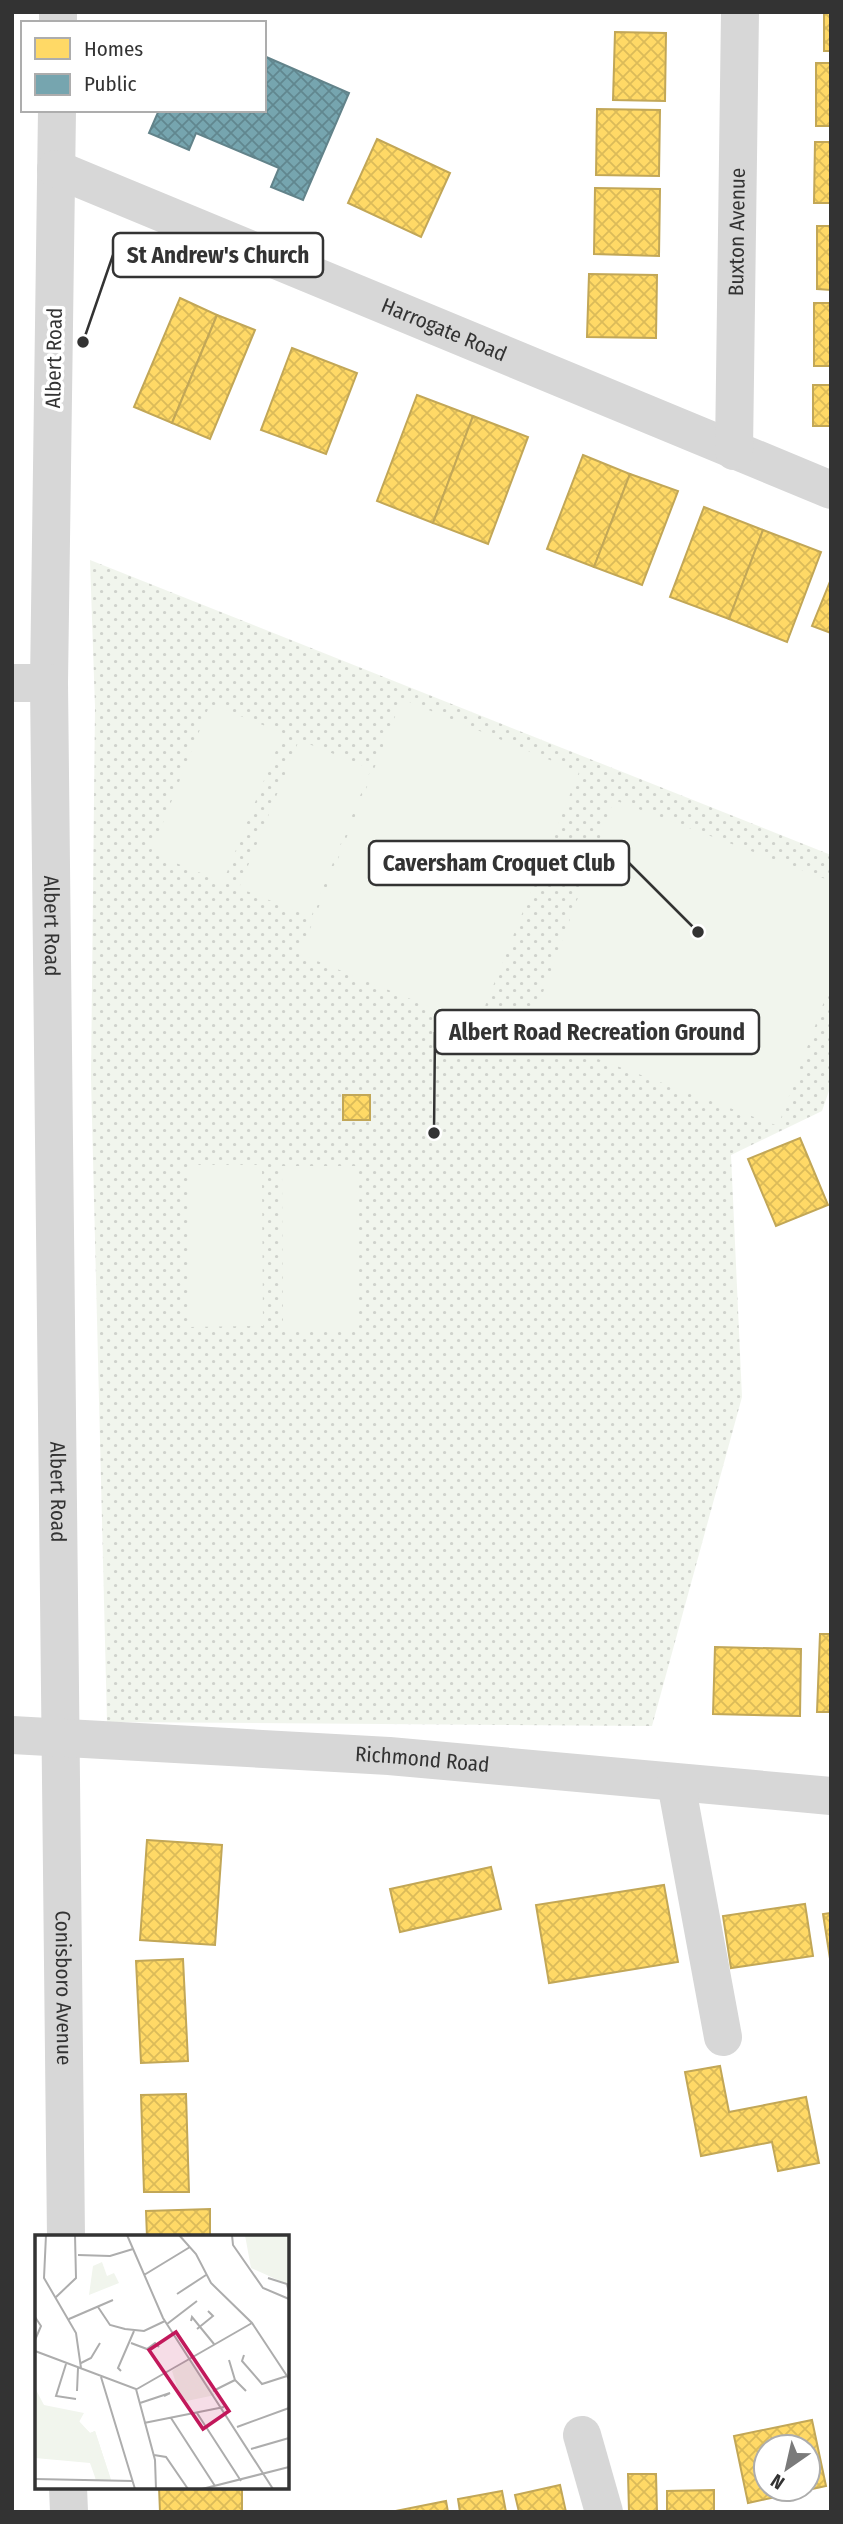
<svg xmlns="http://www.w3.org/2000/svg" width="843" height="2524" font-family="'Fira Sans Condensed',sans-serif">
<defs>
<pattern id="grass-dots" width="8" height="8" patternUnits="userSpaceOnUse" patternTransform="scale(1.75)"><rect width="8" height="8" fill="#f1f5ed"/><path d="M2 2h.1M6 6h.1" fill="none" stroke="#cfd2cc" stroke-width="1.8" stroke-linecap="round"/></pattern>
<pattern id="homes-cross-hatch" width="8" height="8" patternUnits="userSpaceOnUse" patternTransform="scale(1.75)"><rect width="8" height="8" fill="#ffd966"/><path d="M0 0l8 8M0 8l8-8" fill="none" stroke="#dbbb59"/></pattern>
<pattern id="public-cross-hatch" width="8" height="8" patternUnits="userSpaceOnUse" patternTransform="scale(1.75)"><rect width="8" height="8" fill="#76a5af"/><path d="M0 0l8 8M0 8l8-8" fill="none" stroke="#61878f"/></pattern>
</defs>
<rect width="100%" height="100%" fill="#fff"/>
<polygon fill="url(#grass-dots)" points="90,560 831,855 831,1085 822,1111 731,1155 742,1397 652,1726 107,1722 91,1078 95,707"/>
<g fill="#f1f5ed">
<polygon points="402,699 579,772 477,1026 300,954"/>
<polygon points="210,704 283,733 223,882 151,853"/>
<polygon points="299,740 371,769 311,917 239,888"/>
<polygon points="614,800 831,881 831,983 778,1126 528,1033"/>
<polygon points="188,1165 262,1165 263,1326 189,1327"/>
<polygon points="282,1166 356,1166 357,1328 283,1328"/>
</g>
<g fill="url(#homes-cross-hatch)" stroke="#c2a757" stroke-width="2" fill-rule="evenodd">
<rect x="824" y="12" width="7" height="39"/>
<polygon points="615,32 666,33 665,101 613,100"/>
<rect x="816" y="63" width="15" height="63"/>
<polygon points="597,109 660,110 659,176 596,175"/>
<polygon points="377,139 450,173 421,237 348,203"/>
<polygon points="815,142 831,142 831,203 814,203"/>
<polygon points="595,188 660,189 659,256 594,254"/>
<polygon points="817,226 831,226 831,290 817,289"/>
<polygon points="589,274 657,275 656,338 587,337"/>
<polygon points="180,298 217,315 172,423 134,407"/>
<rect x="814" y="303" width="17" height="63"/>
<polygon points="217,315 255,330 210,439 172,423"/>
<polygon points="292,348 357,373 326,454 261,430"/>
<rect x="813" y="385" width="18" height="41"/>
<polygon points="417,395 473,416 433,523 377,501"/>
<polygon points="473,416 528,437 488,544 433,523"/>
<polygon points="583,455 630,474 594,567 547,549"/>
<polygon points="630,474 678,491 642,585 594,567"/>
<polygon points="704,507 763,530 729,619 670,597"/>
<polygon points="763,530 821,552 787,642 729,619"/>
<polygon points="831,579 831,633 812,626"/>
<rect x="343" y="1095" width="27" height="25"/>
<polygon points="800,1138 828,1205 776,1226 748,1159"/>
<polygon points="820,1634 831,1634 831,1712 817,1712"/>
<polygon points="715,1647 801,1649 800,1716 713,1714"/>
<polygon points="147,1840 222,1845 215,1945 140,1940"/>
<polygon points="491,1867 501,1909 400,1932 390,1889"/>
<polygon points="664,1885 678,1962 549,1983 536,1905"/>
<polygon points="805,1904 813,1956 731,1968 723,1916"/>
<polygon points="831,1913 831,1965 823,1914"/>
<polygon points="183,1959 188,2061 141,2063 136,1961"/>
<polygon points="720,2066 729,2112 806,2097 819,2163 778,2171 772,2142 701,2156 685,2072"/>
<polygon points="186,2094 189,2192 144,2192 141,2095"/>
<polygon points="210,2209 210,2237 147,2237 146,2211"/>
<path d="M 812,2420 L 826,2486 L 748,2503 L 734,2436 ZM 766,2447 L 808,2447 L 808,2489 L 766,2489 Z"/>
<polygon points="628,2474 656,2474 657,2512 629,2512"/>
<polygon points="560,2485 566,2512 519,2512 515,2495"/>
<polygon points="159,2487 242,2487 242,2512 160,2512"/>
<polygon points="714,2490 714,2512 667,2512 667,2491"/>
<polygon points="502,2491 506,2512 460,2512 458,2499"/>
<polygon points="446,2501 448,2512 396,2512 395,2511"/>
</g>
<polygon fill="url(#public-cross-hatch)" stroke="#62838a" stroke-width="2" points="264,56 349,93 303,200 271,187 279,168 196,133 189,150 149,133 159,110 264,110"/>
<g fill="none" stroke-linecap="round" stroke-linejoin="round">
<g stroke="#d7d7d7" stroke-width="38">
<polyline points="58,23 58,12"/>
<path id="s1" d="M 57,110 L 49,683 L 66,2237"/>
<path id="s2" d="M 56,169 L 831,490"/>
<path id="s3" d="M 734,451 L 740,12"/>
<polyline points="12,683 49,683"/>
<path id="s4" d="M 12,1735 L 389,1756 L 831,1796"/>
<polyline points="676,1783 723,2037"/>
<polyline points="582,2435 604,2512"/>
<polyline points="68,2487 69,2512"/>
</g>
</g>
<g text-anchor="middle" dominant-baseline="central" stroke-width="7" stroke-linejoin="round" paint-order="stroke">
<g font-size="21" fill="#333" stroke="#fff">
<text stroke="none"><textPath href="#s3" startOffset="219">Buxton Avenue</textPath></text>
<text stroke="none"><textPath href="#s2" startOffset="420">Harrogate Road</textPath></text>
<text transform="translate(54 358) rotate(-89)">Albert Road</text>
<text stroke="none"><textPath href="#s1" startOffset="816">Albert Road</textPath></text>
<text stroke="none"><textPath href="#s1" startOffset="1382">Albert Road</textPath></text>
<text stroke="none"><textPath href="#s4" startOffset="411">Richmond Road</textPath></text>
<text stroke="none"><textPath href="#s1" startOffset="1878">Conisboro Avenue</textPath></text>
</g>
</g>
<g transform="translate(35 2235)">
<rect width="254" height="254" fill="#fff"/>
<path d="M 210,0 L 254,0 L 254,46 L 219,32 ZM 154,124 L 180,160 L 147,167 L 137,136 ZM 0,153 L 9,170 L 49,178 L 44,187 L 55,198 L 60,196 L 76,245 L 61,245 L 55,228 L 0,223 Z" fill="#f1f5ed"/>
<path d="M 210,0 L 223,10 L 233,9 L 221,24 L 254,46 L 254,50 L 216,33 ZM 30,185 L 44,186 L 55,198 L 60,196 L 76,245 L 61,245 L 51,197 L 31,198 L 27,195 Z" fill="#f1f5ed"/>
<path d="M 67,27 L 72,41 L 79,38 L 84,48 L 54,60 L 58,31 Z" fill="#f1f5ed"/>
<path fill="none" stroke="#adadad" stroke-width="2" d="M 11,0 L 9,43 L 41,98 L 46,133M 92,0 L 128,83 L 238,254M 144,0 L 161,19 L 176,48 L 217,88 L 254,144M 197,0 L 198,10 L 228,53 L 254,64M 43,20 L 75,21 L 98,14M 109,40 L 155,12M 233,43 L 252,49 L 254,57M 142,59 L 171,40M 20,63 L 41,43 L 40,0M 63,72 L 75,90 L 90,94 L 109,96 L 130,86M 0,82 L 6,91 L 0,105M 34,84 L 78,65M 156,86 L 157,82 L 179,109M 132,89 L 162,66M 162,94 L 178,81 L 173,76M 96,108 L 112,114 L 120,108 L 124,112M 0,116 L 101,154 L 120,225 L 121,254M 209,120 L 207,126 L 227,149 L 252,141M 194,125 L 200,145 L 211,156M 46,128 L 56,123 L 65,108M 31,129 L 21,161 L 41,164M 86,136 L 83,133 L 99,96M 66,142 L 100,254M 102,154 L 217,88M 42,156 L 43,133M 178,156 L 200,145M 105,168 L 135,158 L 129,161M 162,178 L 206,246M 136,183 L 180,251M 109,188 L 189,172M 202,192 L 254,173M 216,214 L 254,203M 119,220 L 131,222 L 153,254M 0,244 L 98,246M 167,254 L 254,232"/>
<path fill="#c2185b" fill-opacity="0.15" stroke="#c2185b" stroke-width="3.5" d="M 141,97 L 194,176 L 168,194 L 114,115 Z"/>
<rect width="254" height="254" fill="none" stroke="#333" stroke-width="3.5"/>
</g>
<path fill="none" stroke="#333" stroke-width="2.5" d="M83 342L113 255M698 932L629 863M434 1133L435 1032"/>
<g fill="#333" stroke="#fff" stroke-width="2.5">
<circle cx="83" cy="342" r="7"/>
<circle cx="698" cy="932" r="7"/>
<circle cx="434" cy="1133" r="7"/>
</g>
<g fill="#fff" stroke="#333" stroke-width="2.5">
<rect x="113" y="233" width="210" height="44" rx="7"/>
<rect x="369" y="841" width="260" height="44" rx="7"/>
<rect x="435" y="1010" width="324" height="44" rx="7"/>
</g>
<g font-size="23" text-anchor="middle" font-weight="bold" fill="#333">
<text x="218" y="263">St Andrew's Church</text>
<text x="499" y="871">Caversham Croquet Club</text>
<text x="597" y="1040">Albert Road Recreation Ground</text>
</g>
<rect width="843" height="2524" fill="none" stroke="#333333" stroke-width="28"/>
<rect x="21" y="21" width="245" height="91" fill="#ffffff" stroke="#adadad" stroke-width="2"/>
<rect x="35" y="38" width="35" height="21" fill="#ffd966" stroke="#adadad" stroke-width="2"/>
<text x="84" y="56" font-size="21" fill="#333333">Homes</text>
<rect x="35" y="74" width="35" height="21" fill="#76a5af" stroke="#adadad" stroke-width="2"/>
<text x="84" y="91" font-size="21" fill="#333333">Public</text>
<g transform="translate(787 2468) rotate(214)"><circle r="33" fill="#ffffff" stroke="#adadad" stroke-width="2"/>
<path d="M0-5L12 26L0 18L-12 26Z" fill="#7a7a7a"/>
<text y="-10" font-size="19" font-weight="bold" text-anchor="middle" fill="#333333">N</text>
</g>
</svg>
